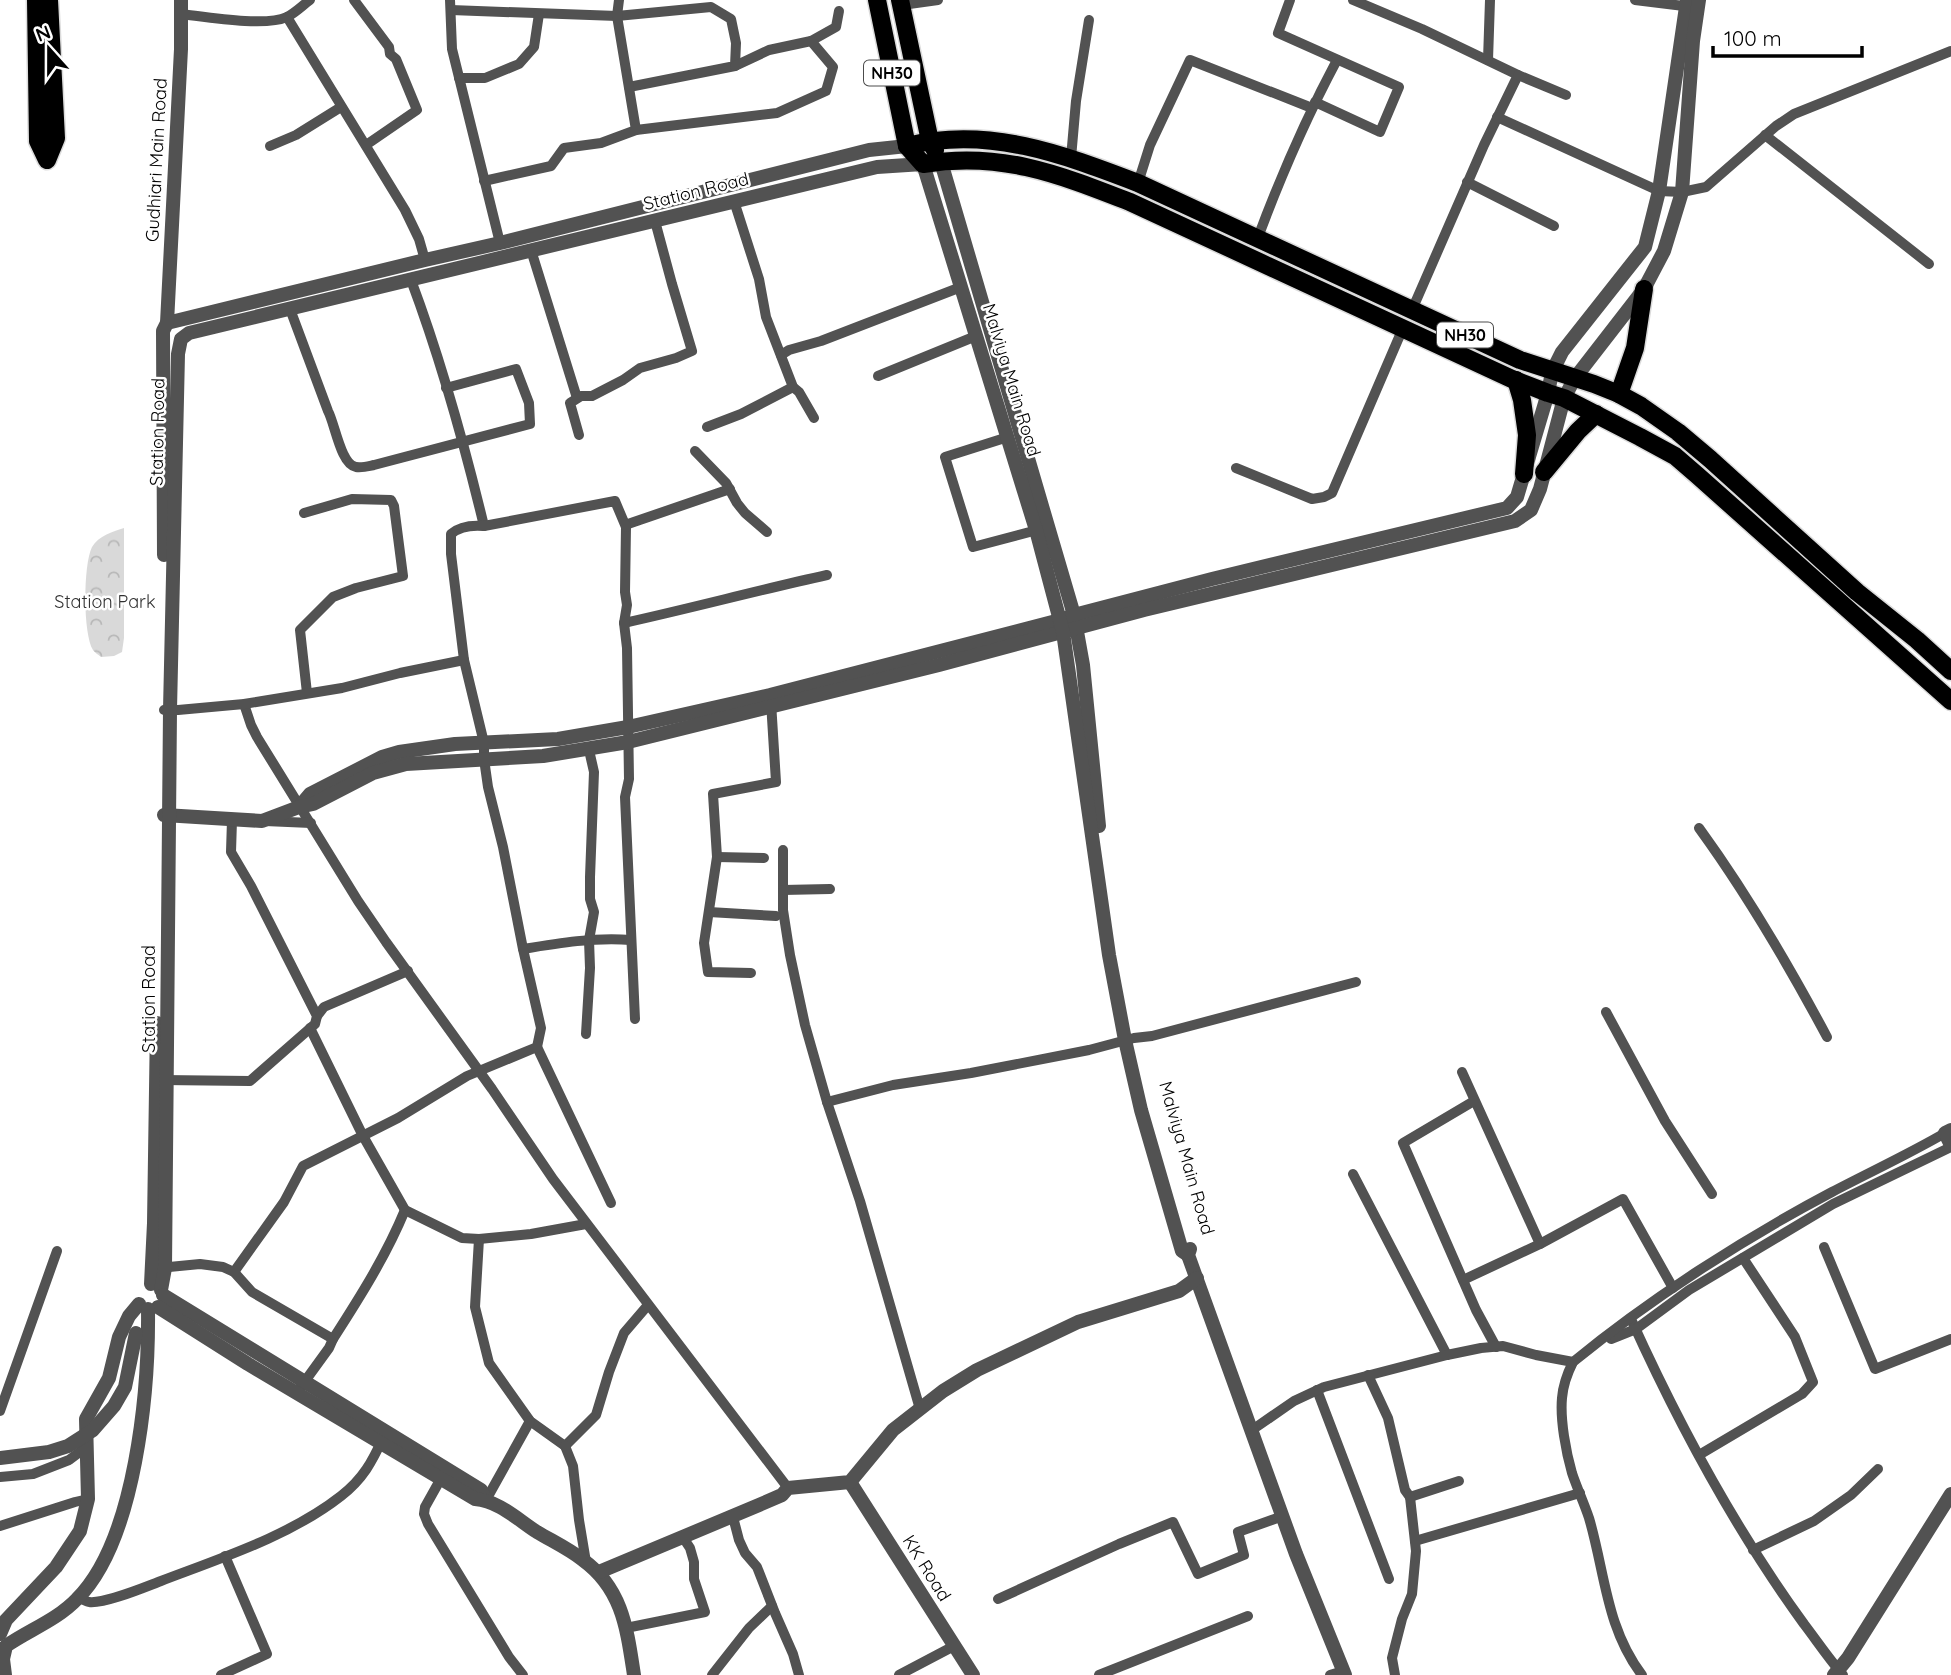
<svg xmlns="http://www.w3.org/2000/svg" width="1951" height="1675" font-family="Quicksand,sans-serif">
<defs>
<pattern id="park-crowns" width="20" height="18" patternUnits="userSpaceOnUse" patternTransform="scale(1.75)"><rect width="20" height="18" fill="#d9d9d9"/><path d="M2 6a3 3 0 1 1 6 0M12 15a3 3 0 1 1 6 0" fill="none" stroke="#b8b8b8"/></pattern>
</defs>
<rect width="100%" height="100%" fill="#fff"/>
<path fill="url(#park-crowns)" d="M 124,528 L 124,638 L 122,652 L 114,656 L 101,657 C 100,656 94,652 93,650 C 83,634 83,565 92,547 C 98,536 114,531 124,528 Z"/>
<g fill="none" stroke-linecap="round" stroke-linejoin="round">
<g stroke="#dbdbdb" stroke-width="21">
<g id="primary">
<polyline points="36,0 38,141 47,160 56,138 49,0"/>
<path d="M 877,0 L 907,146 L 923,164 C 1001,151 1058,174 1130,202 L 1512,379 L 1548,393 L 1564,398 L 1640,437 L 1675,456 L 1697,475 L 1951,701"/>
<polyline points="900,0 930,141 935,150"/>
<path d="M 907,146 C 989,126 1062,154 1138,183 L 1520,360 L 1594,384 L 1619,394 L 1641,406 L 1678,432 L 1710,459 L 1857,592 L 1917,640 L 1951,671"/>
<polyline points="1516,380 1522,400 1527,435 1524,474"/>
<polyline points="1619,394 1635,348 1644,289"/>
<polyline points="1544,472 1578,431 1596,414"/>
</g>
</g>
<g stroke="#525252" stroke-width="10">
<polyline points="354,0 389,47 390,54 396,59 417,110 366,145"/>
<polyline points="450,0 452,49 500,243"/>
<polyline points="1290,0 1278,33 1399,87 1380,132 1315,102"/>
<polyline points="1353,0 1422,29 1518,75 1484,145 1412,310"/>
<polyline points="1635,0 1692,7"/>
<polyline points="902,5 938,0"/>
<polyline points="451,10 617,16 711,7 731,19 736,43 735,66 629,87"/>
<path d="M 181,14 C 207,17 265,27 287,17 C 295,13 303,5 310,0"/>
<polyline points="287,17 405,210 419,239 425,260"/>
<polyline points="811,41 836,27 839,11"/>
<polyline points="1488,60 1490,0"/>
<polyline points="1518,75 1566,95"/>
<polyline points="459,78 485,78 519,64 534,47 539,14"/>
<polyline points="1497,117 1659,191 1682,192 1706,187 1776,126 1794,114 1951,51"/>
<polyline points="636,130 777,113 826,91 833,67 811,41 769,50 735,66"/>
<polyline points="1765,135 1929,264"/>
<polyline points="270,146 296,135 341,107"/>
<polyline points="1071,158 1076,101 1089,20"/>
<polyline points="484,181 551,166 564,148 601,143 636,130 617,16 619,0"/>
<polyline points="1467,182 1554,226"/>
<polyline points="1138,183 1150,145 1190,60 1312,108"/>
<polyline points="734,201 759,279 766,317 793,387 799,392 814,418"/>
<path d="M 1257,240 C 1280,178 1306,118 1337,60"/>
<polyline points="531,250 577,398"/>
<path d="M 411,280 C 441,360 464,443 484,526"/>
<path d="M 290,309 L 328,411 C 335,424 341,465 356,467 C 362,468 369,466 374,465 L 530,424 L 529,403 L 516,369 L 446,388"/>
<polyline points="781,355 789,350 821,341 961,287"/>
<polyline points="878,376 976,336"/>
<polyline points="707,427 741,414 793,387"/>
<polyline points="579,435 570,403 581,396 592,396 623,380 640,368 676,358 692,351 672,284 655,221"/>
<polyline points="1008,437 945,457 973,547 1041,529"/>
<polyline points="695,451 726,483 737,503 745,513 767,532"/>
<polyline points="1236,468 1312,499 1324,497 1332,493 1403,328"/>
<polyline points="304,513 352,499 391,500 394,506 403,576 356,588 333,597 300,630 307,693"/>
<path d="M 624,623 C 692,608 759,590 827,575"/>
<polyline points="244,704 251,725 257,737 358,901 386,942 492,1089 553,1179 788,1488"/>
<polyline points="164,710 178,710 244,704 342,688 400,673 464,660"/>
<polyline points="265,821 311,823"/>
<path d="M 1699,828 C 1747,894 1788,964 1827,1037"/>
<polyline points="783,850 783,910 790,955 805,1025 827,1102 860,1201 920,1409"/>
<polyline points="717,857 764,858"/>
<polyline points="783,890 830,889"/>
<polyline points="709,912 776,916"/>
<path d="M 523,949 C 559,943 595,937 631,940"/>
<polyline points="751,973 708,972 704,943 717,857 713,794 776,782 771,702"/>
<polyline points="1606,1012 1665,1121 1712,1194"/>
<polyline points="317,1016 324,1007 408,971"/>
<polyline points="635,1019 625,797 629,779 627,648 624,623 627,605 625,592 626,527 628,524 730,489"/>
<polyline points="310,1028 363,1136 405,1210 462,1238 479,1239 531,1234 586,1224"/>
<polyline points="586,1034 590,968 589,940 594,912 590,899 590,877 594,772 589,750"/>
<polyline points="537,1047 611,1203"/>
<polyline points="1462,1072 1540,1244"/>
<polyline points="162,1080 250,1081 315,1024 317,1016 251,886 231,852 232,820"/>
<polyline points="1474,1101 1403,1143 1476,1310 1496,1347"/>
<polyline points="827,1102 893,1085 971,1073 1089,1050 1134,1038 1152,1036 1356,982"/>
<polyline points="1353,1174 1447,1355"/>
<polyline points="479,1239 475,1307 489,1363 530,1421 565,1446 596,1415 609,1372 624,1333 648,1305"/>
<polyline points="1824,1247 1875,1369 1951,1339"/>
<polyline points="159,1268 200,1264 223,1267 234,1272 252,1292 333,1339"/>
<path d="M 234,1272 L 284,1202 L 303,1166 L 398,1118 L 467,1076 L 537,1047 L 541,1028 L 523,949 L 503,847 L 488,787 L 484,759 L 484,743 L 464,660 L 451,554 L 451,534 C 460,526 472,525 484,526 L 615,501 L 626,527"/>
<polyline points="1463,1280 1540,1244 1623,1199 1673,1288"/>
<path d="M 1631,1319 C 1679,1425 1735,1529 1804,1624 C 1817,1641 1829,1659 1843,1675"/>
<polyline points="1611,1339 1636,1329 1689,1290 1833,1204 1951,1147"/>
<polyline points="1368,1375 1388,1418 1405,1490 1410,1497 1459,1481"/>
<path d="M 300,1388 L 329,1348 L 333,1339 C 360,1297 386,1256 405,1210"/>
<polyline points="1317,1390 1389,1579"/>
<polyline points="0,1411 57,1251"/>
<polyline points="1252,1430 1294,1401 1324,1387 1447,1355 1481,1348 1503,1346 1536,1355 1573,1362"/>
<polyline points="565,1446 573,1466 579,1520 586,1562"/>
<polyline points="1699,1455 1802,1394 1813,1382 1795,1337 1743,1258"/>
<polyline points="444,1473 425,1507 424,1514 428,1524 509,1657 523,1675"/>
<polyline points="0,1477 33,1474 69,1460 85,1448"/>
<polyline points="486,1500 530,1421"/>
<polyline points="733,1517 739,1540 745,1553 757,1567 775,1613 793,1654 799,1675"/>
<polyline points="0,1526 75,1502 88,1499"/>
<polyline points="1415,1541 1580,1493"/>
<polyline points="1753,1550 1814,1521 1851,1495 1878,1469"/>
<path d="M 79,1598 C 80,1598 87,1602 89,1602 C 105,1604 145,1587 161,1581 C 221,1558 290,1536 341,1496 C 363,1479 372,1462 384,1436"/>
<polyline points="998,1599 1119,1544 1173,1522 1198,1574 1244,1555 1238,1532 1283,1516"/>
<polyline points="626,1628 705,1612 694,1579 694,1562 690,1548 682,1536"/>
<polyline points="221,1675 267,1654 225,1556"/>
<polyline points="712,1675 749,1628 772,1606"/>
<polyline points="899,1675 954,1646"/>
<polyline points="1099,1675 1248,1616"/>
<polyline points="1330,1675 1343,1671"/>
<polyline points="1395,1675 1392,1658 1402,1619 1412,1594 1416,1551 1410,1497"/>
<path d="M 1642,1675 C 1606,1628 1605,1572 1589,1518 C 1584,1503 1577,1488 1572,1473 C 1566,1452 1560,1420 1562,1398 C 1563,1385 1567,1374 1573,1362 C 1650,1299 1743,1239 1832,1192 C 1870,1172 1909,1154 1945,1133"/>
</g>
<g stroke="#525252" stroke-width="14">
<polyline points="941,162 1074,615 1083,665 1099,826"/>
<polyline points="167,323 425,260 500,243 869,150 907,146"/>
<polyline points="164,555 163,331 167,323 181,49 181,0"/>
<polyline points="299,807 310,794 382,757 399,752 455,744 558,739 628,727 770,695 1060,620 1074,615 1212,579 1507,508 1517,497 1548,393 1552,372 1562,352 1645,247 1659,191 1687,0"/>
<polyline points="164,815 262,821 299,807 313,804 373,773 406,764 543,756 628,742 939,665 1144,610 1515,521 1531,510 1540,489 1564,398 1575,378 1644,289 1664,251 1682,192 1693,41 1699,0"/>
<polyline points="1951,1130 1945,1133 1951,1145"/>
<polyline points="1190,1249 1188,1255 1296,1554 1345,1675"/>
<polyline points="151,1284 154,1223 157,1023"/>
<polyline points="161,1290 165,1268 170,710 178,354 181,339 189,333 877,167 923,164 1036,530 1063,632 1109,955 1125,1040 1141,1110 1182,1251 1188,1255"/>
<polyline points="163,1295 481,1490 486,1500"/>
<path d="M 158,1307 L 248,1364 L 475,1499 C 499,1501 517,1519 537,1532 C 552,1541 569,1549 583,1560 C 623,1589 627,1630 634,1675"/>
<polyline points="850,1482 973,1675"/>
<polyline points="599,1572 759,1505 782,1495 788,1488 850,1482 893,1430 943,1391 977,1370 1078,1322 1179,1291 1197,1278"/>
<polyline points="0,1634 6,1620 56,1567 80,1531 88,1499 86,1419 109,1378 119,1337 129,1316 139,1304"/>
<path d="M 5,1675 L 3,1659 L 6,1646 C 29,1630 57,1620 77,1599 C 136,1540 149,1390 148,1309"/>
<polyline points="1834,1675 1848,1658 1951,1494"/>
</g>
<use href="#primary" stroke="#000" stroke-width="18"/>
<polyline stroke="#525252" stroke-width="14" points="0,1458 49,1452 68,1446 93,1430 114,1406 125,1387 136,1333"/>
</g>
<g text-anchor="middle" dominant-baseline="central" stroke-width="5" stroke-linejoin="round" paint-order="stroke">
<g fill="#fff" stroke="#4c4c4c" stroke-width="2">
<rect x="864" y="60.5" width="56" height="25" rx="5"/>
<rect x="1437" y="322.5" width="56" height="25" rx="5"/>
</g>
<g font-size="16" font-weight="bold" fill="#000">
<text x="892" y="73">NH30</text>
<text x="1465" y="335">NH30</text>
</g>
<g font-size="18" fill="#000" stroke="#fff">
<text transform="translate(156 160) rotate(-87)">Gudhiari Main Road</text>
<text transform="translate(696 191) rotate(-14)">Station Road</text>
<text transform="translate(1012 380) rotate(73)">Malviya Main Road</text>
<text transform="translate(157 432) rotate(-89)">Station Road</text>
<text transform="translate(148 999) rotate(-90)">Station Road</text>
<text transform="translate(1187 1158) rotate(74)">Malviya Main Road</text>
<text transform="translate(927 1568) rotate(58)">KK Road</text>
</g>
<g font-size="18" fill="#303030" stroke="#fff">
<text x="105" y="601">Station Park</text>
</g>
</g>
<g transform="translate(49 49) rotate(339)" stroke="#ffffff" stroke-width="5" paint-order="stroke">
<path d="M0-5L12 26L0 18L-12 26Z" fill="#000000"/>
<text y="-10" font-size="19" font-weight="bold" text-anchor="middle" fill="#000000">N</text>
</g>
<path d="M1713 46v10h149v-10" fill="none" stroke="#000000" stroke-width="3.5"/>
<text x="1724" y="46" font-size="21" fill="#000000" stroke="#ffffff" stroke-width="5" paint-order="stroke">100 m</text>
</svg>
